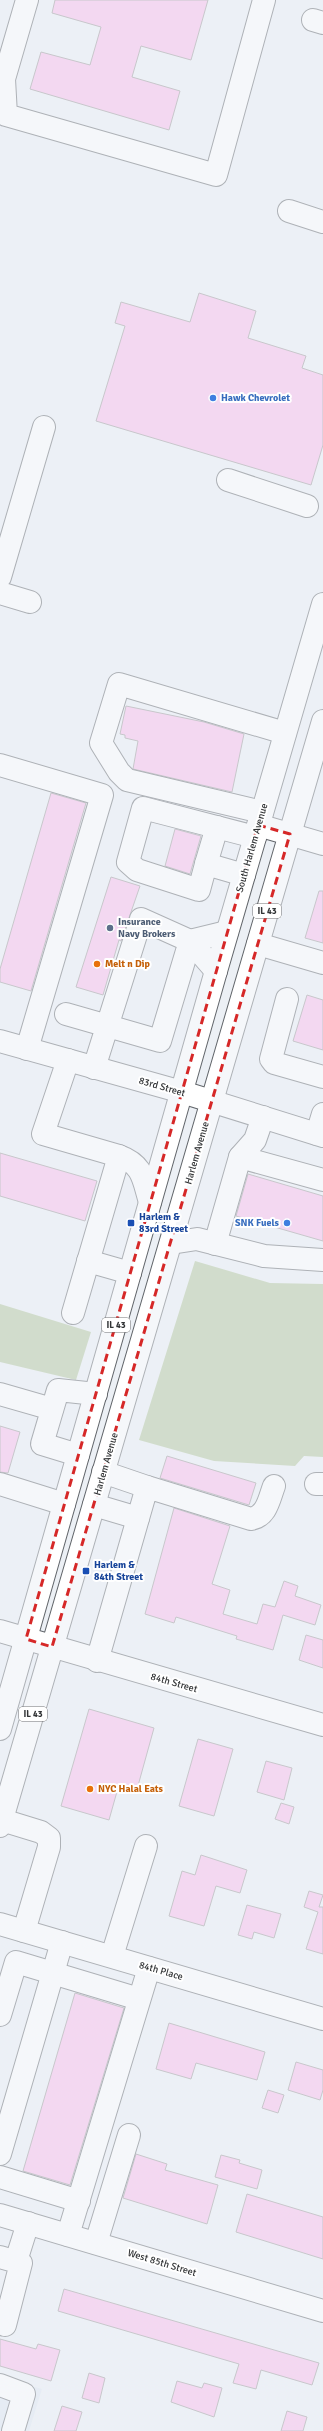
<svg xmlns="http://www.w3.org/2000/svg" width="323" height="2431" font-family="Signika,sans-serif">
<rect width="100%" height="100%" fill="#ecf0f5"/>
<polygon fill="#dde7f2" points="0,2377 42,2389 29,2431 0,2431"/>
<g fill="#afc49a">
<polygon points="195,1261 270,1283 323,1284 323,1457 304,1456 295,1466 214,1461 139,1440"/>
<polygon points="0,1304 91,1332 76,1380 0,1362"/>
</g>
<g fill="#fbbaeb" stroke="#9a9598">
<polygon points="55,0 208,0 191,60 141,46 132,77 180,91 169,130 30,89 41,52 90,65 101,27 52,13"/>
<polygon points="199,293 256,311 248,338 306,356 302,368 323,375 323,445 311,485 96,421 125,326 115,323 121,302 190,322"/>
<polygon points="126,706 204,722 244,734 232,792 133,769 138,741 125,738 125,735 120,734"/>
<polygon points="51,793 86,803 31,991 0,982 0,969"/>
<polygon points="175,829 201,836 190,874 165,866"/>
<polygon points="111,877 140,886 121,941 119,940 103,995 76,987"/>
<polygon points="319,891 323,891 323,943 305,938"/>
<polygon points="307,995 323,1000 323,1050 293,1041"/>
<polygon points="0,1153 97,1181 85,1221 0,1196"/>
<polygon points="248,1174 323,1196 323,1241 236,1216"/>
<polygon points="0,1426 20,1432 8,1473 0,1472"/>
<polygon points="167,1456 256,1483 249,1505 160,1478"/>
<polygon points="174,1508 230,1526 212,1584 230,1590 223,1614 257,1624 263,1604 275,1607 284,1581 298,1586 295,1596 321,1605 315,1625 283,1615 273,1650 236,1639 237,1636 176,1617 174,1623 145,1614"/>
<polygon points="306,1635 323,1640 323,1668 299,1660"/>
<polygon points="89,1709 154,1728 136,1793 118,1788 109,1820 61,1806"/>
<polygon points="198,1739 233,1749 214,1816 179,1806"/>
<polygon points="266,1761 292,1768 284,1800 257,1792"/>
<polygon points="281,1803 294,1807 289,1824 275,1819"/>
<polygon points="201,1855 247,1870 240,1893 216,1886 204,1926 169,1916 182,1871 195,1875"/>
<polygon points="309,1891 323,1895 319,1907 323,1907 323,1954 306,1949 318,1912 304,1907"/>
<polygon points="247,1905 281,1914 274,1938 254,1932 252,1939 238,1935"/>
<polygon points="75,1993 124,2008 70,2185 23,2171"/>
<polygon points="169,2023 265,2052 257,2080 196,2063 191,2079 156,2069"/>
<polygon points="296,2062 323,2070 323,2090 320,2100 288,2090"/>
<polygon points="268,2090 284,2095 278,2113 262,2108"/>
<polygon points="136,2154 167,2164 165,2170 218,2185 207,2224 123,2198"/>
<polygon points="221,2155 240,2160 239,2163 262,2170 257,2189 215,2177"/>
<polygon points="247,2194 323,2217 323,2259 236,2232"/>
<polygon points="64,2289 319,2363 312,2385 261,2370 256,2389 233,2383 239,2364 58,2311"/>
<polygon points="0,2339 36,2349 38,2344 60,2350 51,2381 0,2366"/>
<polygon points="89,2373 105,2378 99,2403 82,2398"/>
<polygon points="177,2381 202,2388 204,2383 222,2388 214,2417 171,2402"/>
<polygon points="62,2406 82,2412 76,2431 54,2431"/>
<polygon points="287,2411 307,2417 303,2431 281,2431"/>
</g>
<g fill="none" stroke-linecap="round" stroke-linejoin="round">
<g stroke="#62666b" stroke-width="24">
<g id="minor">
<polyline points="27,0 4,79 6,115 216,175 264,0"/>
<polyline points="313,20 323,23"/>
<polyline points="289,211 323,222"/>
<polyline points="228,480 307,506"/>
<polyline points="0,577 44,427"/>
<polyline points="0,593 30,602"/>
<polyline points="0,765 102,795 27,1049"/>
<polyline points="262,812 127,780 119,772 101,743 119,684 285,733"/>
<polyline points="258,825 323,844"/>
<polyline points="206,864 217,827"/>
<polyline points="244,875 206,864 199,890 137,870 128,862 143,808 255,837"/>
<polyline points="258,944 323,963"/>
<polyline points="216,971 190,941 227,932"/>
<polyline points="287,999 271,1059 274,1063 323,1077"/>
<polyline points="66,1014 160,1041 190,941 141,919 94,1068"/>
<polyline points="0,1041 182,1092 323,1136"/>
<polyline points="68,1060 43,1134 119,1156 73,1313"/>
<polyline points="317,1134 323,1114"/>
<path d="M 119,1156 C 144,1165 143,1180 150,1202"/>
<polyline points="240,1157 255,1140 263,1117"/>
<polyline points="171,1243 197,1239 264,1256 323,1260"/>
<polyline points="215,1244 240,1157 323,1180"/>
<polyline points="88,1261 130,1273"/>
<polyline points="0,1394 52,1409"/>
<polyline points="78,1455 42,1444 58,1390 96,1394"/>
<polyline points="103,1472 147,1487"/>
<polyline points="0,1484 64,1504"/>
<polyline points="316,1484 323,1484"/>
<polyline points="94,1505 138,1518"/>
<polyline points="0,1631 323,1725"/>
<path d="M 97,1661 L 147,1487 L 251,1519 C 267,1516 269,1499 274,1486"/>
<polyline points="2,1820 41,1832 49,1838 49,1847 24,1931"/>
<polyline points="0,1924 323,2019"/>
<polyline points="112,1956 146,1846"/>
<polyline points="0,2015 16,1962 139,1999"/>
<polyline points="0,2154 62,1942"/>
<polyline points="0,2177 79,2201"/>
<polyline points="0,2215 323,2311"/>
<polyline points="68,2235 149,1968"/>
<polyline points="96,2243 129,2135"/>
<polyline points="0,2257 21,2263 5,2325"/>
<polyline points="16,2261 28,2223"/>
<polyline points="0,2385 24,2394 13,2431"/>
</g>
</g>
<g stroke="#62666b" stroke-width="24">
<g id="major">
<polyline points="0,1729 216,971 323,604"/>
<polyline points="0,1826 323,721"/>
</g>
</g>
<use href="#minor" stroke="#fff" stroke-width="22"/>
<use href="#major" stroke="#fff" stroke-width="22"/>
</g>
<path d="M0 0H323V2431H0ZM 258,825 L 290,834 L 52,1647 L 26,1639 Z" fill="#ecf0f5" fill-opacity=".55" fill-rule="evenodd"/>
<path fill="none" stroke="#d62828" stroke-width="3" stroke-dasharray="8 5" stroke-linejoin="round" d="M 258,825 L 290,834 L 52,1647 L 26,1639 Z"/>
<g fill="#3f7fe0" stroke="#fff" stroke-width="1.5">
<circle cx="213" cy="398" r="4"/>
<circle cx="287" cy="1223" r="4"/>
</g>
<circle fill="#5c6f8a" stroke="#fff" stroke-width="1.5" cx="110" cy="928" r="4"/>
<g fill="#e8710a" stroke="#fff" stroke-width="1.5">
<circle cx="97" cy="964" r="4"/>
<circle cx="90" cy="1789" r="4"/>
</g>
<g fill="#1a4fb4" stroke="#fff" stroke-width="1.5">
<rect x="127" y="1219" width="8" height="8" rx="2"/>
<rect x="82" y="1567" width="8" height="8" rx="2"/>
</g>
<g text-anchor="middle" dominant-baseline="central" stroke-width="4" stroke-linejoin="round" paint-order="stroke">
<g fill="#fff" stroke="#707172" stroke-width="1">
<rect x="253" y="904" width="28" height="14" rx="3"/>
<rect x="102" y="1318" width="28" height="14" rx="3"/>
<rect x="19" y="1707" width="28" height="14" rx="3"/>
</g>
<g font-size="9" font-weight="bold" fill="#323436">
<text x="267" y="911">IL 43</text>
<text x="116" y="1325">IL 43</text>
<text x="33" y="1714">IL 43</text>
</g>
<g font-size="10" font-weight="bold" fill="#366cbe" stroke="#fff" text-anchor="start">
<text x="221" y="398">Hawk Chevrolet</text>
<text x="279" y="1223" text-anchor="end">SNK Fuels</text>
</g>
<g font-size="10" fill="#323436" stroke="#fff">
<text transform="translate(252 848) rotate(-74)">South Harlem Avenue</text>
<text transform="translate(162 1087) rotate(16)">83rd Street</text>
<text transform="translate(197 1153) rotate(-74)">Harlem Avenue</text>
<text transform="translate(106 1464) rotate(-74)">Harlem Avenue</text>
<text transform="translate(174 1683) rotate(16)">84th Street</text>
<text transform="translate(161 1971) rotate(16)">84th Place</text>
<text transform="translate(162 2263) rotate(17)">West 85th Street</text>
</g>
<g font-size="10" font-weight="bold" fill="#4e5e75" stroke="#fff" text-anchor="start">
<text x="118" y="922">Insurance<tspan x="118" dy="12">Navy Brokers</tspan></text>
</g>
<g font-size="10" font-weight="bold" fill="#c56008" stroke="#fff" text-anchor="start">
<text x="105" y="964">Melt n Dip</text>
<text x="98" y="1789">NYC Halal Eats</text>
</g>
<g font-size="10" font-weight="bold" fill="#164399" stroke="#fff" text-anchor="start">
<text x="139" y="1217">Harlem &amp;<tspan x="139" dy="12">83rd Street</tspan></text>
<text x="94" y="1565">Harlem &amp;<tspan x="94" dy="12">84th Street</tspan></text>
</g>
</g>
</svg>
